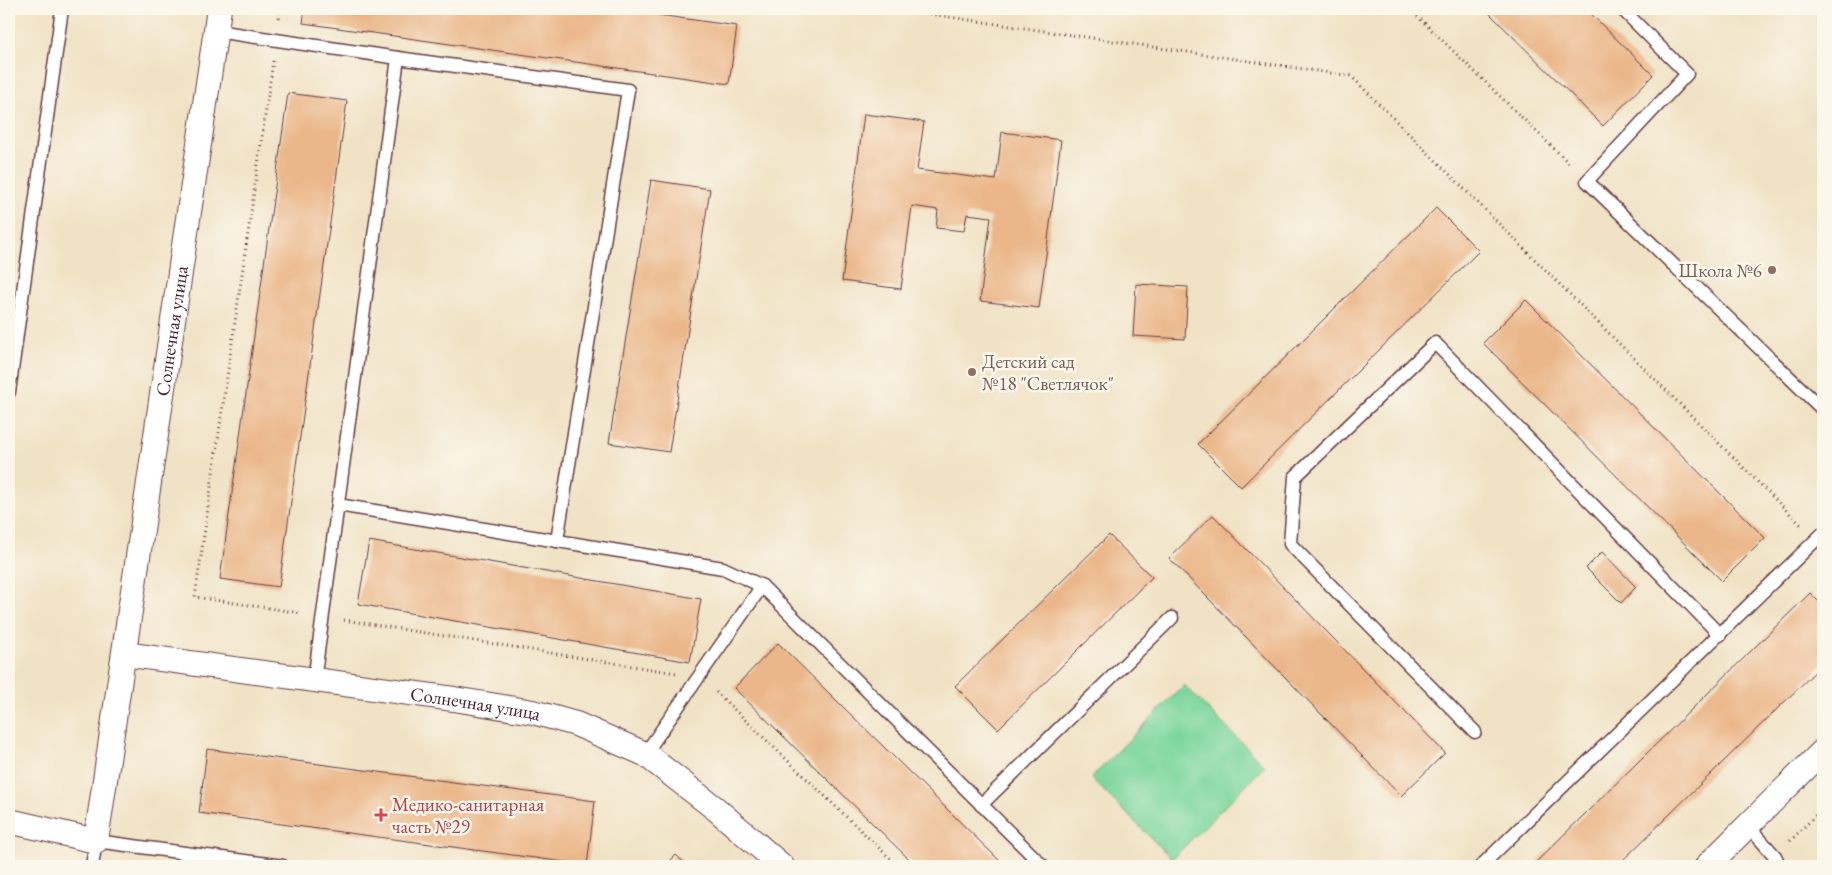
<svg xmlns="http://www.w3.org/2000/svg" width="1832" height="875" font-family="'EB Garamond',serif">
<rect width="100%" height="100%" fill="#fbf7ec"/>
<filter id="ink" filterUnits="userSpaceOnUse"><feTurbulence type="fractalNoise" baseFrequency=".02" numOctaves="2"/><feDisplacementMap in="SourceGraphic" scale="10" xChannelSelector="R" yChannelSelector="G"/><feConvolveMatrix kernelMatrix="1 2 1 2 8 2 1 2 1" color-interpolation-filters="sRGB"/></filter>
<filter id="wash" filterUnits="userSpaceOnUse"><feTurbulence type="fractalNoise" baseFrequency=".0096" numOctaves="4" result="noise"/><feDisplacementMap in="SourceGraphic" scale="20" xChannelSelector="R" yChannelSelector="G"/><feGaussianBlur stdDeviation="1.12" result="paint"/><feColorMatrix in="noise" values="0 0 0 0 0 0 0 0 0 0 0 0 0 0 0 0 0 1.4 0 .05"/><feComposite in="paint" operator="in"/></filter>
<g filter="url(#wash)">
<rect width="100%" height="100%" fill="#f0e2c5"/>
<polygon fill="#7dd79d" stroke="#647b64" points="1184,685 1265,766 1172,859 1091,778"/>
<g id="blocks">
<g fill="#ebb78a">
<polygon points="305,9 615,9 737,26 729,84 303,23"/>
<polygon points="1485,9 1586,9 1653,75 1603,126"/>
<polygon points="288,93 347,101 279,587 220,579"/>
<polygon points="864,114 924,122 917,170 996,180 1002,132 1061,140 1039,308 980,301 991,217 967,214 964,231 936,228 938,210 912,206 901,289 842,281"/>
<polygon points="651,180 710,189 669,452 609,443"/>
<polygon points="1436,208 1479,251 1241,487 1198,444"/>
<polygon points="1136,284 1188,287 1185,339 1133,336"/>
<polygon points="1526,300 1765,538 1722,581 1483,343"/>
<polygon points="1213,515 1445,753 1401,796 1169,558"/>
<polygon points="1109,535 1152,577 998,729 955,686"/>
<polygon points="369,541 701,599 690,662 358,604"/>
<polygon points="1602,552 1636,587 1621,603 1586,568"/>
<polygon points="1810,593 1823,606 1823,664 1617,866 1532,866"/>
<polygon points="778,643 1005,866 916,866 734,688"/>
<polygon points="207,749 595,801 587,865 199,813"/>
<polygon points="676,855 688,866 665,866"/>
</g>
</g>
</g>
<g filter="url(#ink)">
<use href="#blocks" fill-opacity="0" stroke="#633c42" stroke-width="1"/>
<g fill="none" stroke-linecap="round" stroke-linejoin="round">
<g stroke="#633c42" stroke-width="15">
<g id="service">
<polyline points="1622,9 1687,74 1587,181 1823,410"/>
<polyline points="216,31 398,58 314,681"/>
<polyline points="398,58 628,90 557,541"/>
<polyline points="9,392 62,9"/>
<polyline points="338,505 723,568 762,586 1043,866"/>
<polyline points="1475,732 1290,544 1295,477 1435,343 1720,635"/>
<polyline points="645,754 762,586"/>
<polyline points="981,805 1172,618"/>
<polyline points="1748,826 1775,856 1780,866"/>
<polyline points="92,866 96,841 283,866"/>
<polyline points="1481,866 1823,533"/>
</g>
</g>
<g stroke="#633c42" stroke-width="26">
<g id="minor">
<path id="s1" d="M 124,654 L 454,699 L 533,712 L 576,724 L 645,754 L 716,809 L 782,866"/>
<path id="s2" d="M 9,821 L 96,841 L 219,9"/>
<polyline points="1707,866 1823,751"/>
</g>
</g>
<g stroke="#633c42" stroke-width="3" stroke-dasharray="1 4" stroke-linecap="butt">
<polyline points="895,9 1351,76 1801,525"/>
<polyline points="1410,9 1571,165"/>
<polyline points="279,18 281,9"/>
<polyline points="273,61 195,597 301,613"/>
<polyline points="344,620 676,673"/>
<polyline points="716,692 898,866"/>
<polyline points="1790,841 1823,808"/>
</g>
<use href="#service" stroke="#fff" stroke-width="12"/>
<use href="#minor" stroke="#fff" stroke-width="24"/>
</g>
</g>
<g fill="#8d6e63" stroke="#fbf7ec" stroke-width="2">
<circle cx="1772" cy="270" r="5"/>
<circle cx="972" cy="372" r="5"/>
</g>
<path fill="#e0444e" stroke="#fbf7ec" stroke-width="2" d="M378.5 807.5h5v5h5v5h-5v5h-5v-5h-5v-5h5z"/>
<g text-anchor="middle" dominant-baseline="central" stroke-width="5" stroke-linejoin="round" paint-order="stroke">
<g font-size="19" fill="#785e54" stroke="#fbf7ec" text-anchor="end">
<text x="1762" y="270">Школа №6</text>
<text x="982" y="361" text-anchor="start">Детский сад<tspan x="982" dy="22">№18 "Светлячок"</tspan></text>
</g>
<g font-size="19" fill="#4a1f2b" stroke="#fbf7ec">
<text stroke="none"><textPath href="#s2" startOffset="605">Солнечная улица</textPath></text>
<text stroke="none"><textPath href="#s1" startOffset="355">Солнечная улица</textPath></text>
</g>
<g font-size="19" fill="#be3a42" stroke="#fbf7ec" text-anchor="start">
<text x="392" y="804">Медико-санитарная<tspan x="392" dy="22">часть №29</tspan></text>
</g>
</g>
<rect width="1832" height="875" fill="none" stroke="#fbf7ec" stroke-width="30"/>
</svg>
